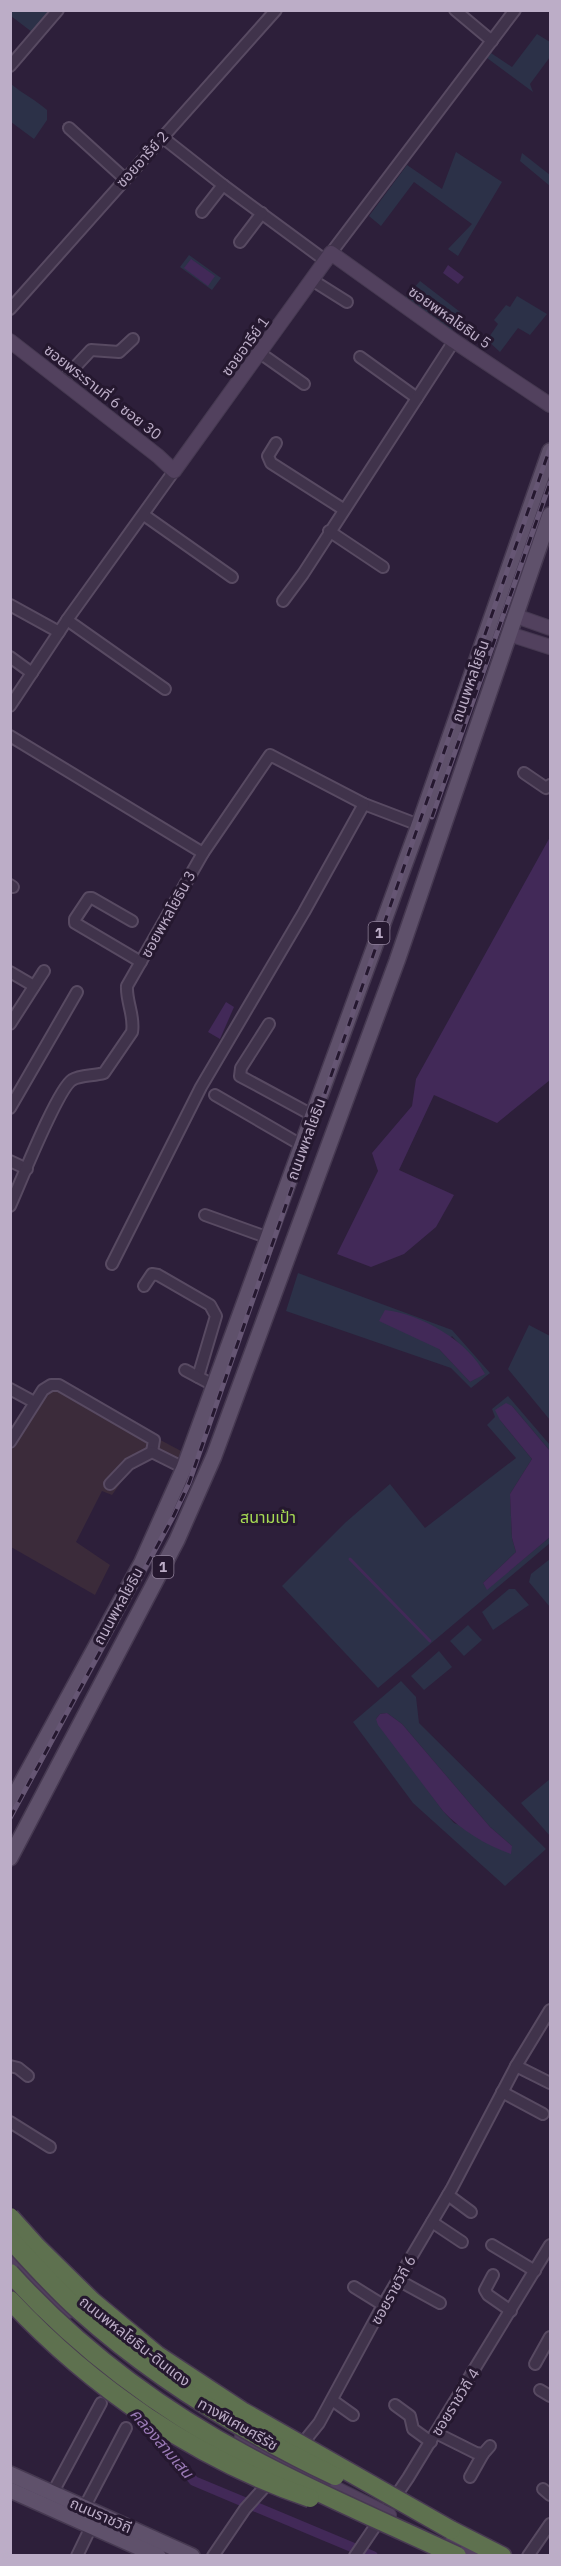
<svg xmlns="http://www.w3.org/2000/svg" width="561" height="2566" font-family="'IBM Plex Sans','Noto Sans Thai',sans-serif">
<rect width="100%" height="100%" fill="#2d1f3a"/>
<polygon fill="#3b2b3a" points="49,1381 183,1452 175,1469 156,1456 134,1464 112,1495 102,1491 76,1542 110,1565 95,1595 11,1547 11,1445"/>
<g fill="#2c3148" fill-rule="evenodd">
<polygon points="10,11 51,11 32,32 11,16"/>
<polygon points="537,34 550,42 550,57 530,84 533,92 487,58 491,53 512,67"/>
<path d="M 11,84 C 23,94 36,100 47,110 L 47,120 L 34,139 L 11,122 Z"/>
<polygon points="456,152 502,182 458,256 448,249 472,224 414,182 381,226 369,216 407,165 442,189"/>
<polygon points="522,153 550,175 550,186 520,161"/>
<polygon points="189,255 221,278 212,290 180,267"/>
<polygon points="420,281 464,315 452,331 405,298"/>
<polygon points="517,296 547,314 530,335 518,328 500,352 487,340 498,324 494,320 506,305 510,307"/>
<path d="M 298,1273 L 452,1330 L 490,1373 L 471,1388 L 451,1368 L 286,1311 ZM 452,1336 L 482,1369 L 484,1374 L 470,1382 L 439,1349 Z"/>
<polygon points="529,1325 550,1336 550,1420 508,1369"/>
<polygon points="508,1396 550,1445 550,1451 512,1406 500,1420 532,1459 510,1494 512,1538 516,1552 483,1583 487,1589 550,1537 550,1543 378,1688 282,1586 346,1522 390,1484 425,1528 516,1458 487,1425 495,1417 492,1409"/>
<polygon points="550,1559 550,1607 529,1582 531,1574"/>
<polygon points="509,1589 515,1589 529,1605 493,1630 482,1612"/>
<polygon points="468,1625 482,1640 464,1656 450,1641"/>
<polygon points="439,1651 452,1667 424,1690 411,1676"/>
<path d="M 401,1681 L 416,1697 L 419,1723 L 546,1849 L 505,1886 L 413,1803 L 353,1722 ZM 387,1713 L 402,1724 L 490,1827 L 512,1846 L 454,1823 L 443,1811 L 376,1719 L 380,1714 Z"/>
<polygon points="550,1779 550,1836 521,1803"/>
</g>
<g fill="#422958">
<polygon points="191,259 215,276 208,286 184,268"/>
<polygon points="448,265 464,277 458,284 443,273"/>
<polygon points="550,837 550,1080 497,1123 434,1095 399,1170 454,1195 436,1227 404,1254 371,1267 337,1254 378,1171 372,1153 412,1106 416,1079"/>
<polygon points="226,1002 234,1007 220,1039 208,1032"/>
<path d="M 385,1310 C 421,1314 468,1341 485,1374 L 470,1382 L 439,1349 L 379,1321 Z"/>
<polygon points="506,1403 512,1406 550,1451 550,1537 487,1590 483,1583 516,1552 512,1538 510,1494 532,1459 500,1420 495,1410"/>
<path d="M 387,1713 L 402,1724 L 490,1827 L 512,1846 L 511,1854 C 486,1845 462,1831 443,1811 L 378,1725 L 376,1719 L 380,1714 Z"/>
</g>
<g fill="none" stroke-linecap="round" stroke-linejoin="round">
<polyline stroke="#422958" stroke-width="3" points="350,1559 430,1641"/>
<polyline stroke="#422958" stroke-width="10" points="141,2419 194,2481 373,2556"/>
<g stroke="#584a62" stroke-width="14">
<g id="street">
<polyline points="455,10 492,41"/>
<polyline points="10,66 58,10"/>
<polyline points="69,128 124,178"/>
<polyline points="162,137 223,185 326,261"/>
<polyline points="202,212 223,185"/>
<polyline points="240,242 262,213"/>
<polyline points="331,253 515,10"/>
<polyline points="312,280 347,302"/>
<polyline points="10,309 276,10"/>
<polyline points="260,353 304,384"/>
<polyline points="360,357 417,398"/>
<polyline points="63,380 91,350 119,352 133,339"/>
<polyline points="276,443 268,456 271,463 343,509"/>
<polyline points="144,515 232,577"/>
<polyline points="329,531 383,567"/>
<polyline points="283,601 303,574 454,341"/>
<polyline points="10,605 59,632"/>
<polyline points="67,620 165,689"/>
<polyline points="10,657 32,673"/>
<polyline points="10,706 67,620 174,471"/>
<polyline points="10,736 203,853"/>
<polyline points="524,773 546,788 550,785"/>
<polyline points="10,885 13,887"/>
<polyline points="132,921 92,898 89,898 75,919 75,923 141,962"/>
<polyline points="10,972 34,986"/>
<polyline points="10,1024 44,971"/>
<polyline points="269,1024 241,1068 240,1076 314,1116"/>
<polyline points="215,1095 303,1146"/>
<polyline points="10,1108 77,992"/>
<polyline points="10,1161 27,1169"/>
<path d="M 10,1206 C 20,1184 57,1090 72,1080 C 80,1075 94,1076 104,1073 L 132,1032 C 135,1016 126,1002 127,986 L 203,853 L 270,755 L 364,804 L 419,825"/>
<polyline points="205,1215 269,1238"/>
<polyline points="112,1264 201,1087 304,912 364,804"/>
<polyline points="144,1286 152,1274 158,1275 210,1305 216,1316 198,1377"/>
<polyline points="185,1370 215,1386"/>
<polyline points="10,1389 34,1402"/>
<polyline points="10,1442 43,1390 51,1385 59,1385 154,1440 152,1452"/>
<polyline points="110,1484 129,1464 152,1452 184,1468"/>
<polyline points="10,2066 18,2068 28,2076"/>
<polyline points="516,2066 550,2083"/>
<polyline points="502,2092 543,2114"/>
<polyline points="10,2122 50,2147"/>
<polyline points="448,2195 471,2212"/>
<polyline points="432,2222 462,2242"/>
<polyline points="492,2245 535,2271"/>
<polyline points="493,2275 485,2290 488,2295 511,2311"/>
<polyline points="398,2280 440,2303"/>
<polyline points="354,2287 383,2305"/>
<polyline points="535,2364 550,2337"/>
<polyline points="540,2390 550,2396"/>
<polyline points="332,2400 353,2415"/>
<polyline points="395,2405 410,2416 413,2429 431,2442"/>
<polyline points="436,2433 476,2453 483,2454 490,2446"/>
<polyline points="298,2449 319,2423 383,2305 452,2188 516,2066 550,2010"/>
<polyline points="470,2477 483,2454"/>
<polyline points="543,2489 550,2495"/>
<polyline points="52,2494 101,2403"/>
<polyline points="84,2508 126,2428"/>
<polyline points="77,2556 91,2527"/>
<polyline points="213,2556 245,2509 270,2481"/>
<polyline points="355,2556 408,2478 550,2245"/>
<polyline points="528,2556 550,2524"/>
</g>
</g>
<g stroke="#463951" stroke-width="16">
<g id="secondary">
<polyline points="10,341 158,456 174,471 331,253 454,341 550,405"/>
<polyline points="516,616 550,628"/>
<polyline points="509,634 550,647"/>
<polyline points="10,2254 69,2311"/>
<polyline points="242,2437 286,2464 389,2515"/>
<polyline points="450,2544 474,2556"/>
</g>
</g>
<g stroke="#463951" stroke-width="18">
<g id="primary">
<polyline points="10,1804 142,1562 184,1468 419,825 550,451"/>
<polyline points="10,1858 177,1540 214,1456 397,961 550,515"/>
<polyline points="10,2474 192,2556"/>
<polyline points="10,2490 158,2556"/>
</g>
</g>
<g stroke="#483a52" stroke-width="21">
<polyline id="highway" points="451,2530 502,2556"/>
</g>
<use href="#street" stroke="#40334b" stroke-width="10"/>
<use href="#secondary" stroke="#52415e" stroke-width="14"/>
<use href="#primary" stroke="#5f516b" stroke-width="15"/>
<use href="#highway" stroke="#5e714f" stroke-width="18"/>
<g stroke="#665674" stroke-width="5">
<g id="rail">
<polyline points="432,817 550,483"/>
<polyline points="10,1818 174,1515 189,1483 550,448"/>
</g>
</g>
<use href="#rail" stroke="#25182f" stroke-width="3" stroke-dasharray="9" stroke-linecap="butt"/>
<g stroke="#483a52" stroke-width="21" stroke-linecap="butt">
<g id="highway-bridge">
<polyline points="10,2217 37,2247 92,2301 157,2355 242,2411 451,2530"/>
<path d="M 10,2239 C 33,2264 55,2289 80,2311 C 156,2379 243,2432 335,2476"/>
<path d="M 10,2273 C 77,2347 159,2409 247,2456 C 315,2493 387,2523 457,2556"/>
<path d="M 10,2300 C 91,2387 197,2460 310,2498"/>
</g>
</g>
<use href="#highway-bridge" stroke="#5e714f" stroke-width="18"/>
</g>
<g text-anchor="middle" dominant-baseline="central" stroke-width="6" stroke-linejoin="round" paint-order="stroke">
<g fill="#25182f" stroke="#8f8099" stroke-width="1.5">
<rect x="368.5" y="922" width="21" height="22" rx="4.5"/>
<rect x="152.5" y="1556" width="21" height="22" rx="4.5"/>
</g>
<g font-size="14" font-weight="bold" fill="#bcadc7">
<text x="379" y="933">1</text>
<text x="163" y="1567">1</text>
</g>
<g font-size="15" fill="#bcadc7" stroke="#25182f">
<text transform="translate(142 159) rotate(-48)">ซอยอาร๊ย์ 2</text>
<text transform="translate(450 317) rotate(35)">ซอยพหลโยธิน 5</text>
<text transform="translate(245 346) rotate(-54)">ซอยอารีย์ 1</text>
<text transform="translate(103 392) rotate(38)">ซอยพระรามที่ 6 ซอย 30</text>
<text transform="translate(470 681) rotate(-71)">ถนนพหลโยธิน</text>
<text transform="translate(168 914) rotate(-61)">ซอยพหลโยธิน 3</text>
<text transform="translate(306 1139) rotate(-70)">ถนนพหลโยธิน</text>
<text transform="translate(118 1606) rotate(-61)">ถนนพหลโยธิน</text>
<text transform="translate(393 2290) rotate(-61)">ซอยราชวิถี 6</text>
<text transform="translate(135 2341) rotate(38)">ถนนพหลโยธิน-ดินแดง</text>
<text transform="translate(455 2402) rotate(-58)">ซอยราชวิถี 4</text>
<text transform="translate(238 2424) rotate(30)">ทางพิเศษศรีรัช</text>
<text transform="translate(101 2515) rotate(24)">ถนนราชวิถี</text>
</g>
<g font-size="16" fill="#a7dc54" stroke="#25182f">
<text x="268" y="1517">สนามเป้า</text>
</g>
<g font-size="16" font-style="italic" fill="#9a7ab6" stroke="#25182f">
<text transform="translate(162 2443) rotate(49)">คลองสามเสน</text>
</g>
</g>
<rect width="561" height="2566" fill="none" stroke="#bcadc7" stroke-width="24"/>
</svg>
